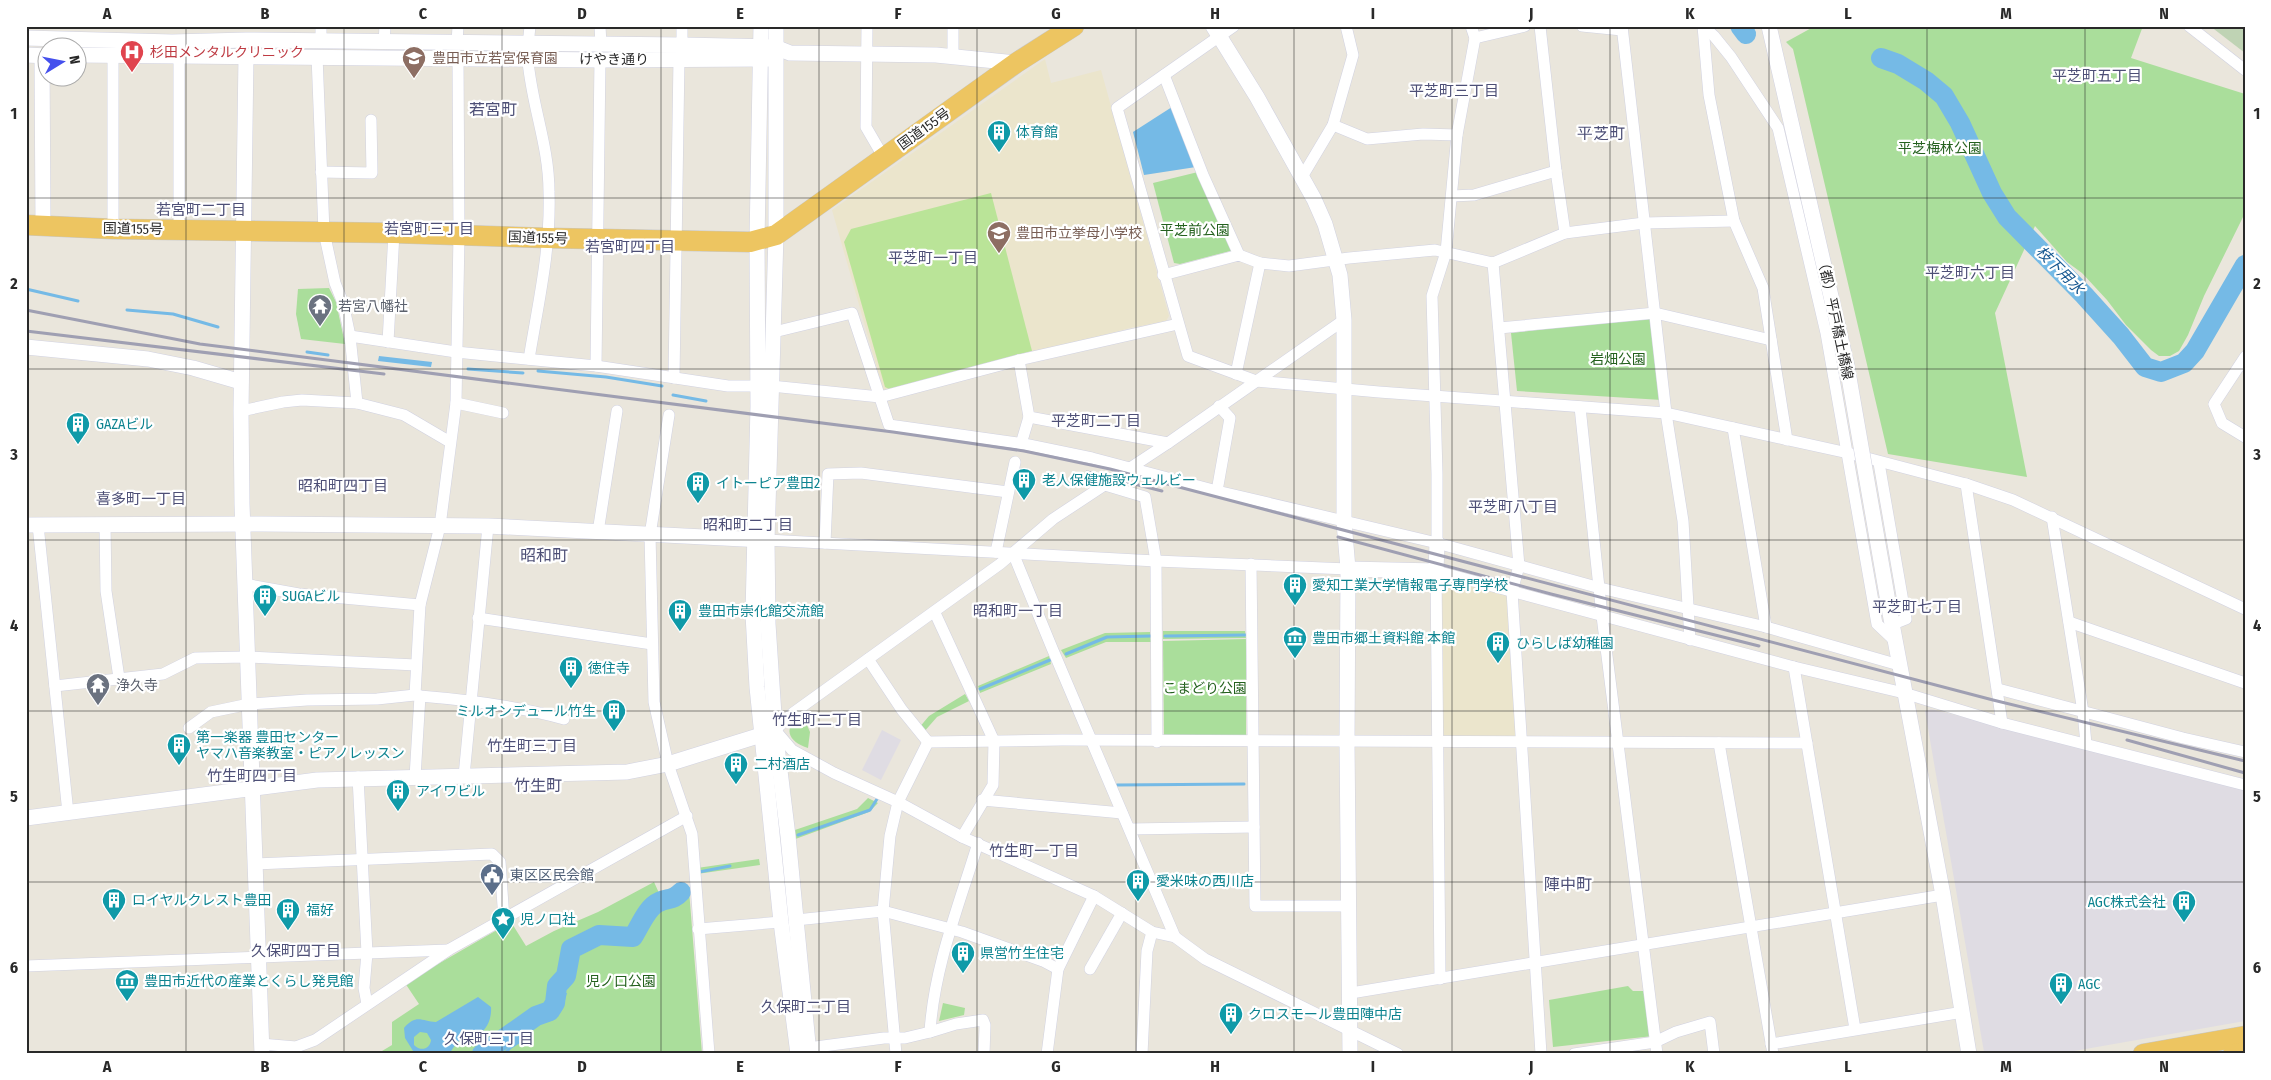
<svg xmlns="http://www.w3.org/2000/svg" width="2271" height="1080" font-family="'Fira Sans Condensed','Noto Sans JP',sans-serif">
<rect width="100%" height="100%" fill="#eae6dc"/>
<g fill="#dfdce3">
<polygon points="1931,709 2245,790 2245,1021 2057,1054 1984,1052 1925,711"/>
<polygon points="882,730 901,740 881,780 862,770"/>
</g>
<g fill="#ebe5cc">
<polygon points="1045,59 1051,83 1101,70 1169,316 1166,321 1130,328 888,392 883,389 832,210"/>
<polygon points="1440,577 1509,596 1518,736 1441,737"/>
</g>
<g fill="#aade9b">
<polygon points="1815,26 2143,26 2131,58 2245,94 2245,213 2204,296 2188,335 2179,351 2170,356 2159,356 2151,350 2126,325 2107,300 2082,273 2067,262 2035,226 1995,313 2027,477 1888,454 1793,49 1786,42"/>
<polygon points="1198,172 1234,250 1180,264 1174,263 1153,183"/>
<polygon points="329,288 336,302 345,344 301,339 296,314 298,289"/>
<polygon points="1651,317 1662,400 1517,391 1511,333"/>
<polygon points="1163,631 1245,631 1246,638 1163,639"/>
<polygon points="1150,632 1151,642 1106,642 1066,658 1061,650 1105,633"/>
<polygon points="1246,639 1246,735 1164,735 1163,641"/>
<polygon points="1049,656 1051,664 980,693 978,686"/>
<polygon points="965,694 969,701 937,717 923,733 918,729 929,716"/>
<path d="M 803,716 L 810,732 L 808,748 C 788,742 781,726 803,716 Z"/>
<polygon points="868,798 878,803 869,812 790,841 789,832 857,809"/>
<polygon points="759,859 760,865 697,874 697,868"/>
<polygon points="654,882 659,893 689,890 702,1054 377,1054 392,1045 392,1022 419,1004 405,983 511,922 526,946 554,931 598,912"/>
<polygon points="1628,986 1633,991 1646,991 1653,1036 1553,1047 1549,1000"/>
<polygon points="943,1003 965,1008 964,1015 939,1021"/>
</g>
<polygon fill="#bfd3b4" points="2210,26 2245,26 2245,53"/>
<polygon fill="#bae498" points="991,193 1032,351 889,389 885,387 844,242 851,229"/>
<g fill="#75bae6" fill-rule="evenodd">
<polygon points="1172,107 1196,167 1144,175 1133,132"/>
<polygon points="379,356 432,362 431,367 378,361"/>
<path d="M 567,993 C 564,1005 558,1026 542,1021 L 541,1017 C 549,1009 555,1006 557,994 Z"/>
<path d="M 478,997 L 491,1007 C 492,1018 487,1032 474,1037 C 471,1038 466,1037 462,1039 C 456,1042 453,1049 449,1054 L 415,1054 L 405,1038 L 404,1028 C 417,1013 422,1022 436,1022 ZM 420,1032 L 427,1033 L 431,1040 C 430,1049 421,1052 414,1045 L 414,1037 Z"/>
</g>
<g fill="none" stroke-linecap="round" stroke-linejoin="round">
<g stroke="#75bae6" stroke-width="3">
<polyline points="26,289 78,301"/>
<polyline points="127,310 173,314 218,327"/>
<polyline points="307,352 328,355"/>
<polyline points="468,369 523,373"/>
<polyline points="538,371 606,377 662,386"/>
<polyline points="673,395 706,401"/>
<polyline points="1165,636 1245,635"/>
<polyline points="1066,654 1107,637 1151,636"/>
<polyline points="980,689 1050,660"/>
<polyline points="1117,785 1244,784"/>
<polyline points="798,835 870,810 877,799"/>
<polyline points="699,872 730,866"/>
<polyline points="681,892 686,886"/>
<polyline points="504,1054 511,1047 530,1035 525,1024"/>
</g>
<g stroke="#75bae6" stroke-width="20">
<polyline points="1740,26 1746,34"/>
<polyline points="1881,58 1898,64 1926,81 1944,96 1960,123 1992,193 2007,217 2084,295 2121,336 2145,367 2161,372 2184,363 2195,351 2245,265"/>
<path d="M 482,1054 L 536,1016 L 550,1011 L 555,1003 L 557,986 L 566,976 L 571,949 L 599,935 L 633,937 C 640,926 647,907 659,902 C 668,898 674,900 681,892"/>
</g>
<g stroke="#d1d2e1" stroke-width="12">
<g id="minor">
<polyline points="321,26 321,42"/>
<polyline points="600,26 601,45"/>
<polyline points="867,26 866,127 884,158"/>
<polyline points="953,26 953,56"/>
<polyline points="1234,26 1117,108 1188,356 1256,381 1379,392 1666,413 1848,453 1966,484 2013,500 2245,609"/>
<polyline points="1540,26 1556,171 1565,233"/>
<polyline points="1582,26 1622,30"/>
<polyline points="1622,26 1666,413 1683,521 1690,640"/>
<polyline points="1703,26 1714,36 1731,57 1778,128 1826,333 1877,624 1895,641"/>
<polyline points="1703,26 1709,95 1734,221 1763,288 1787,440"/>
<polyline points="2189,26 2245,70"/>
<polyline points="1475,38 1525,26"/>
<polyline points="384,43 385,26"/>
<polyline points="457,43 458,26"/>
<polyline points="682,45 682,26"/>
<polyline points="113,54 113,229"/>
<polyline points="317,56 324,232 335,283 343,303 350,336 357,403 404,415 450,442"/>
<polyline points="1164,75 1203,175 1239,255"/>
<polyline points="1333,125 1367,139 1423,134 1457,135"/>
<polyline points="321,172 372,173 371,120"/>
<polyline points="1302,177 1333,125 1353,55 1346,26"/>
<polyline points="1452,196 1474,195 1556,171"/>
<polyline points="179,230 179,55"/>
<polyline points="1493,263 1519,566 1512,591 1541,1054"/>
<polyline points="1163,275 1239,255 1260,263 1289,266 1349,258 1435,250 1493,263 1565,233 1644,223 1734,221"/>
<polyline points="1344,320 1168,443 1053,519 1000,564 793,713 775,730 792,750 834,773 898,802 962,837 1094,896 1152,932 1175,937 1205,959 1398,1054"/>
<polyline points="1499,328 1655,313 1771,340"/>
<polyline points="774,332 852,313 889,425 1024,444 1092,458 1217,491"/>
<polyline points="350,336 456,352 596,366 728,386 757,386"/>
<polyline points="388,342 394,233"/>
<polyline points="2245,357 2214,404 2222,423 2245,437"/>
<path d="M 529,359 C 538,304 551,249 549,192 C 549,146 532,106 528,61 C 527,50 529,37 530,26"/>
<polyline points="1019,360 1029,417 1168,443"/>
<polyline points="596,366 600,60"/>
<polyline points="1236,374 1260,263"/>
<polyline points="674,378 679,59"/>
<polyline points="771,386 880,397 1019,360 1178,324"/>
<polyline points="456,403 503,413"/>
<polyline points="1219,406 1230,418 1217,491 1437,543 1600,588 1766,627 1899,665"/>
<polyline points="1580,407 1602,616 1657,1054"/>
<polyline points="241,411 283,402 302,400 357,403"/>
<polyline points="669,415 650,535 654,702 668,764 692,834 709,1054"/>
<polyline points="1733,428 1766,627"/>
<polyline points="1021,444 1029,417"/>
<polyline points="1879,463 1906,619 1891,625"/>
<polyline points="1966,484 2002,723"/>
<polyline points="1105,485 1145,497 1156,561 1157,742"/>
<polyline points="2052,517 2083,712 2086,744"/>
<polyline points="105,524 106,591 119,678"/>
<polyline points="38,525 68,813"/>
<polyline points="598,532 617,411"/>
<polyline points="767,540 1156,561 1348,569"/>
<polyline points="825,543 828,474 861,473 1008,492"/>
<polyline points="1437,543 1437,474 1432,296 1446,252 1457,135 1475,38 1471,26"/>
<polyline points="996,552 1015,462"/>
<polyline points="1013,553 1052,648 1175,937"/>
<polyline points="1251,564 1255,906 1350,906"/>
<polyline points="244,584 299,594 420,605"/>
<polyline points="935,613 994,741 993,785 962,837"/>
<polyline points="478,618 652,644"/>
<polyline points="2069,622 2245,683"/>
<polyline points="868,659 902,710 928,742"/>
<polyline points="1794,667 1855,1029"/>
<polyline points="55,686 163,674 195,658 247,657 416,665"/>
<polyline points="1998,689 2183,738 2245,752"/>
<path d="M 420,696 C 469,700 517,706 564,719"/>
<polyline points="189,728 211,712 249,704 307,700 377,699 415,695"/>
<polyline points="928,742 1062,740 1807,743"/>
<polyline points="1719,743 1773,1054"/>
<polyline points="464,776 488,526"/>
<polyline points="358,777 367,953 364,988 367,1004"/>
<polyline points="415,777 420,696 415,695 420,605 440,526 456,403 459,235 458,58"/>
<polyline points="982,800 1122,813"/>
<polyline points="1130,829 1254,827"/>
<polyline points="255,864 492,854 500,862 504,920"/>
<polyline points="796,920 883,911 962,932 1043,961 1058,969"/>
<polyline points="698,929 781,922"/>
<polyline points="26,966 448,950"/>
<polyline points="1090,969 1122,913"/>
<polyline points="1440,979 1436,571 1794,667 1904,693 2002,723 2245,785"/>
<polyline points="1351,993 1943,895"/>
<polyline points="930,1032 956,1024 983,1020 985,1025 984,1054"/>
<polyline points="261,1044 296,1047 315,1040 450,949 687,816"/>
<polyline points="1771,1044 1963,1012"/>
<path d="M 808,1048 L 884,1038 L 905,1038 L 930,1032 C 934,967 959,905 978,843"/>
<polyline points="896,1054 883,911 890,836 898,802 928,742"/>
<polyline points="1047,1054 1058,969 1094,896"/>
<polyline points="1142,1054 1147,951 1152,932"/>
<polyline points="1574,1054 1655,1042 1676,1032 1710,1022 1714,1054"/>
</g>
</g>
<g stroke="#d1d2e1" stroke-width="16">
<g id="tertiary">
<polyline points="761,26 757,240 758,406 753,614 757,687 781,922 798,1054"/>
<polyline points="776,26 776,235 767,540 768,624 775,730 788,836 809,1054"/>
<polyline points="1213,26 1257,97 1314,199 1325,224 1340,275 1344,320 1344,522 1348,569 1347,742 1350,1054"/>
<polyline points="1769,26 1847,366"/>
<polyline points="26,38 172,42 246,40 682,45 775,47 790,53 936,55 1016,63"/>
<polyline points="26,55 48,56"/>
<polyline points="78,55 600,60 770,59"/>
<polyline points="42,56 43,226"/>
<polyline points="246,56 241,411 242,504 262,1054"/>
<polyline points="26,347 148,359 193,368 241,382"/>
<polyline points="26,525 262,524 488,526 763,540"/>
<polyline points="1348,569 1436,571 1437,543"/>
<polyline points="1890,613 1943,895 1969,1054"/>
<polyline points="26,818 317,780 627,772 668,764 771,732"/>
</g>
</g>
<g stroke="#c7c7c7" stroke-width="21">
<g id="trunk">
<polyline points="26,225 113,229 394,233 548,238 750,242 776,235 1016,63 1074,26"/>
<polyline points="2143,1054 2245,1036"/>
<polyline points="2233,1054 2245,1052"/>
</g>
</g>
<use href="#minor" stroke="#fff" stroke-width="11"/>
<use href="#tertiary" stroke="#fff" stroke-width="15"/>
<use href="#trunk" stroke="#edc561" stroke-width="20"/>
<g stroke="#9f9fb2" stroke-width="3">
<polyline points="26,310 200,344 893,432 1024,451 1110,469 1993,700 2245,761"/>
<polyline points="26,331 384,374"/>
<polyline points="1087,472 1162,491"/>
<polyline points="1338,537 1551,594 1759,646"/>
<polyline points="2127,740 2245,773"/>
</g>
<g stroke="#d1d2e1" stroke-width="16" stroke-linecap="butt">
<polyline id="tertiary-bridge" points="1847,366 1890,613"/>
</g>
<use href="#tertiary-bridge" stroke="#fff" stroke-width="15"/>
</g>
<path fill="none" stroke="#292929" stroke-width="1" stroke-opacity="0.55" d="M 186,26 L 186,1054M 344,26 L 344,1054M 502,26 L 502,1054M 661,26 L 661,1054M 819,26 L 819,1054M 977,26 L 977,1054M 1136,26 L 1136,1054M 1294,26 L 1294,1054M 1452,26 L 1452,1054M 1610,26 L 1610,1054M 1769,26 L 1769,1054M 1927,26 L 1927,1054M 2085,26 L 2085,1054M 26,198 L 2245,198M 26,369 L 2245,369M 26,540 L 2245,540M 26,711 L 2245,711M 26,882 L 2245,882"/>
<defs>
<g id="hospital-pin" transform="scale(1.25)"><path d="M0 17L-7.5 6A9.5 9.5 0 1 1 7.5 6Z" fill="#e0444e" stroke="#fff"/><path d="M-5-5h3v3.5h4V-5h3V5h-3V1.5h-4V5h-3Z" fill="#fff"/></g>
<g id="school-pin" transform="scale(1.25)"><path d="M0 17L-7.5 6A9.5 9.5 0 1 1 7.5 6Z" fill="#8d6e63" stroke="#fff"/><path d="M0-5L7-2L0 1L-7-2ZM-4 1L0 2.5L4 1V4Q0 6-4 4Z" fill="#fff"/></g>
<g id="building-pin" transform="scale(1.25)"><path d="M0 17L-7.5 6A9.5 9.5 0 1 1 7.5 6Z" fill="#0f9aa8" stroke="#fff"/><path d="M-4-6H4V6H1V3H-1V6H-4ZM-2.5-4.3h1.7v1.8h-1.7ZM.8-4.3h1.7v1.8H.8ZM-2.5-1h1.7V.8h-1.7ZM.8-1h1.7V.8H.8Z" fill="#fff"/></g>
<g id="temple-pin" transform="scale(1.25)"><path d="M0 17L-7.5 6A9.5 9.5 0 1 1 7.5 6Z" fill="#6b7280" stroke="#fff"/><path d="M0-6L5-2H3V0L6.5 2.5H4V6H1.5V3h-3V6H-4V2.5H-6.5L-3 0V-2H-5Z" fill="#fff"/></g>
<g id="museum-pin" transform="scale(1.25)"><path d="M0 17L-7.5 6A9.5 9.5 0 1 1 7.5 6Z" fill="#0f9aa8" stroke="#fff"/><path d="M0-6L6-3V-2H-6V-3ZM-5-1h2V3h-2ZM-1-1h2V3h-2ZM3-1h2V3H3ZM-6 4H6V6H-6Z" fill="#fff"/></g>
<g id="civic-pin" transform="scale(1.25)"><path d="M0 17L-7.5 6A9.5 9.5 0 1 1 7.5 6Z" fill="#5c6f8a" stroke="#fff"/><path d="M-.6-6.5H3V-4.5H.6V-3L4-1V1h2V6H-6V1h2V-1L-.6-3ZM-1.2 2.5V6h2.4V2.5Z" fill="#fff"/></g>
<g id="sight-pin" transform="scale(1.25)"><path d="M0 17L-7.5 6A9.5 9.5 0 1 1 7.5 6Z" fill="#0f9aa8" stroke="#fff"/><path d="M0-6L1.8-2.2L6-1.7L2.9 1.2L3.7 5.4L0 3.3L-3.7 5.4L-2.9 1.2L-6-1.7L-1.8-2.2Z" fill="#fff"/></g>
</defs>
<g fill-rule="evenodd">
<use href="#hospital-pin" x="132" y="52"/>
<use href="#school-pin" x="414" y="58"/>
<use href="#building-pin" x="999" y="132"/>
<use href="#school-pin" x="999" y="233"/>
<use href="#temple-pin" x="320" y="306"/>
<use href="#building-pin" x="78" y="424"/>
<use href="#building-pin" x="1024" y="480"/>
<use href="#building-pin" x="698" y="483"/>
<use href="#building-pin" x="1295" y="585"/>
<use href="#building-pin" x="265" y="596"/>
<use href="#building-pin" x="680" y="611"/>
<use href="#museum-pin" x="1295" y="638"/>
<use href="#building-pin" x="1498" y="643"/>
<use href="#building-pin" x="571" y="668"/>
<use href="#temple-pin" x="98" y="685"/>
<use href="#building-pin" x="614" y="711"/>
<use href="#building-pin" x="179" y="745"/>
<use href="#building-pin" x="736" y="764"/>
<use href="#building-pin" x="398" y="791"/>
<use href="#civic-pin" x="492" y="875"/>
<use href="#building-pin" x="1138" y="881"/>
<use href="#building-pin" x="114" y="900"/>
<use href="#building-pin" x="2184" y="902"/>
<use href="#building-pin" x="288" y="910"/>
<use href="#sight-pin" x="503" y="919"/>
<use href="#building-pin" x="963" y="953"/>
<use href="#museum-pin" x="127" y="981"/>
<use href="#building-pin" x="2061" y="984"/>
<use href="#building-pin" x="1231" y="1014"/>
</g>
<g text-anchor="middle" dominant-baseline="central" stroke-width="4.5" stroke-linejoin="round" paint-order="stroke">
<g font-size="14" fill="#be3a42" stroke="#fff" text-anchor="start">
<text x="150" y="52">杉田メンタルクリニック</text>
</g>
<g font-size="14" fill="#785e54" stroke="#fff" text-anchor="start">
<text x="432" y="58">豊田市立若宮保育園</text>
<text x="1016" y="233">豊田市立挙母小学校</text>
</g>
<g font-size="14" fill="#292929" stroke="#fff">
<text x="614" y="59">けやき通り</text>
<text transform="translate(924 129) rotate(-36)">国道155号</text>
<text transform="translate(133 229) rotate(1)">国道155号</text>
<text transform="translate(538 238) rotate(2)">国道155号</text>
<text transform="translate(1835 318) rotate(78)">（都）平戸橋土橋線</text>
</g>
<g font-size="14" fill="#0d838f" stroke="#fff" text-anchor="start">
<text x="1016" y="132">体育館</text>
<text x="96" y="424">GAZAビル</text>
<text x="1042" y="480">老人保健施設ウェルビー</text>
<text x="716" y="483">イトーピア豊田2</text>
<text x="1312" y="585">愛知工業大学情報電子専門学校</text>
<text x="282" y="596">SUGAビル</text>
<text x="698" y="611">豊田市崇化館交流館</text>
<text x="1312" y="638">豊田市郷土資料館 本館</text>
<text x="1516" y="643">ひらしば幼稚園</text>
<text x="588" y="668">徳住寺</text>
<text x="596" y="711" text-anchor="end">ミルオンデュール竹生</text>
<text x="196" y="737">第一楽器 豊田センター<tspan x="196" dy="16">ヤマハ音楽教室・ピアノレッスン</tspan></text>
<text x="754" y="764">二村酒店</text>
<text x="416" y="791">アイワビル</text>
<text x="1156" y="881">愛米味の西川店</text>
<text x="132" y="900">ロイヤルクレスト豊田</text>
<text x="2166" y="902" text-anchor="end">AGC株式会社</text>
<text x="306" y="910">福好</text>
<text x="520" y="919">児ノ口社</text>
<text x="980" y="953">県営竹生住宅</text>
<text x="144" y="981">豊田市近代の産業とくらし発見館</text>
<text x="2078" y="984">AGC</text>
<text x="1248" y="1014">クロスモール豊田陣中店</text>
</g>
<g font-size="14" fill="#24611e" stroke="#fff">
<text x="1940" y="148">平芝梅林公園</text>
<text x="1195" y="230">平芝前公園</text>
<text x="1618" y="359">岩畑公園</text>
<text x="1205" y="688">こまどり公園</text>
<text x="621" y="981">児ノ口公園</text>
</g>
<g font-size="14" fill="#5b616d" stroke="#fff" text-anchor="start">
<text x="338" y="306">若宮八幡社</text>
<text x="116" y="685">浄久寺</text>
</g>
<g font-size="14" fill="#4e5e75" stroke="#fff" text-anchor="start">
<text x="510" y="875">東区区民会館</text>
</g>
<g font-size="15" fill="#4d4f76" stroke="#fff">
<text x="2097" y="76">平芝町五丁目</text>
<text x="1454" y="91">平芝町三丁目</text>
<text x="201" y="210">若宮町二丁目</text>
<text x="429" y="229">若宮町三丁目</text>
<text x="630" y="247">若宮町四丁目</text>
<text x="933" y="258">平芝町一丁目</text>
<text x="1970" y="273">平芝町六丁目</text>
<text x="1096" y="421">平芝町二丁目</text>
<text x="343" y="486">昭和町四丁目</text>
<text x="141" y="499">喜多町一丁目</text>
<text x="1513" y="507">平芝町八丁目</text>
<text x="748" y="525">昭和町二丁目</text>
<text x="1917" y="607">平芝町七丁目</text>
<text x="1018" y="611">昭和町一丁目</text>
<text x="817" y="720">竹生町二丁目</text>
<text x="532" y="746">竹生町三丁目</text>
<text x="252" y="776">竹生町四丁目</text>
<text x="1034" y="851">竹生町一丁目</text>
<text x="296" y="951">久保町四丁目</text>
<text x="806" y="1007">久保町二丁目</text>
<text x="489" y="1039">久保町三丁目</text>
</g>
<g font-size="15" font-style="italic" fill="#165790" stroke="#fff">
<text transform="translate(2060 270) rotate(45)">枝下用水</text>
</g>
<g font-size="16" fill="#4d4f76" stroke="#fff">
<text x="493" y="109">若宮町</text>
<text x="1601" y="133">平芝町</text>
<text x="544" y="555">昭和町</text>
<text x="538" y="785">竹生町</text>
<text x="1568" y="884">陣中町</text>
</g>
</g>
<rect width="2271" height="1080" fill="none" stroke="#ffffff" stroke-width="55"/>
<g transform="translate(62 62) rotate(80)"><circle r="24" fill="#ffffff" stroke="#a9a9a9"/>
<path d="M0-4L9 19L0 12L-9 19Z" fill="#4550ed"/>
<text y="-8" font-size="14" font-weight="bold" text-anchor="middle" fill="#292929">N</text>
</g>
<rect x="28" y="28" width="2216" height="1024" fill="none" stroke="#292929" stroke-width="2"/>
<g font-size="16" text-anchor="middle" font-weight="bold" fill="#292929">
<text x="107" y="19">A</text>
<text x="265" y="19">B</text>
<text x="423" y="19">C</text>
<text x="582" y="19">D</text>
<text x="740" y="19">E</text>
<text x="898" y="19">F</text>
<text x="1056" y="19">G</text>
<text x="1215" y="19">H</text>
<text x="1373" y="19">I</text>
<text x="1531" y="19">J</text>
<text x="1690" y="19">K</text>
<text x="1848" y="19">L</text>
<text x="2006" y="19">M</text>
<text x="2164" y="19">N</text>
<text x="14" y="119">1</text>
<text x="2257" y="119">1</text>
<text x="14" y="289">2</text>
<text x="2257" y="289">2</text>
<text x="14" y="460">3</text>
<text x="2257" y="460">3</text>
<text x="14" y="631">4</text>
<text x="2257" y="631">4</text>
<text x="14" y="802">5</text>
<text x="2257" y="802">5</text>
<text x="14" y="973">6</text>
<text x="2257" y="973">6</text>
<text x="107" y="1072">A</text>
<text x="265" y="1072">B</text>
<text x="423" y="1072">C</text>
<text x="582" y="1072">D</text>
<text x="740" y="1072">E</text>
<text x="898" y="1072">F</text>
<text x="1056" y="1072">G</text>
<text x="1215" y="1072">H</text>
<text x="1373" y="1072">I</text>
<text x="1531" y="1072">J</text>
<text x="1690" y="1072">K</text>
<text x="1848" y="1072">L</text>
<text x="2006" y="1072">M</text>
<text x="2164" y="1072">N</text>
</g>
</svg>
